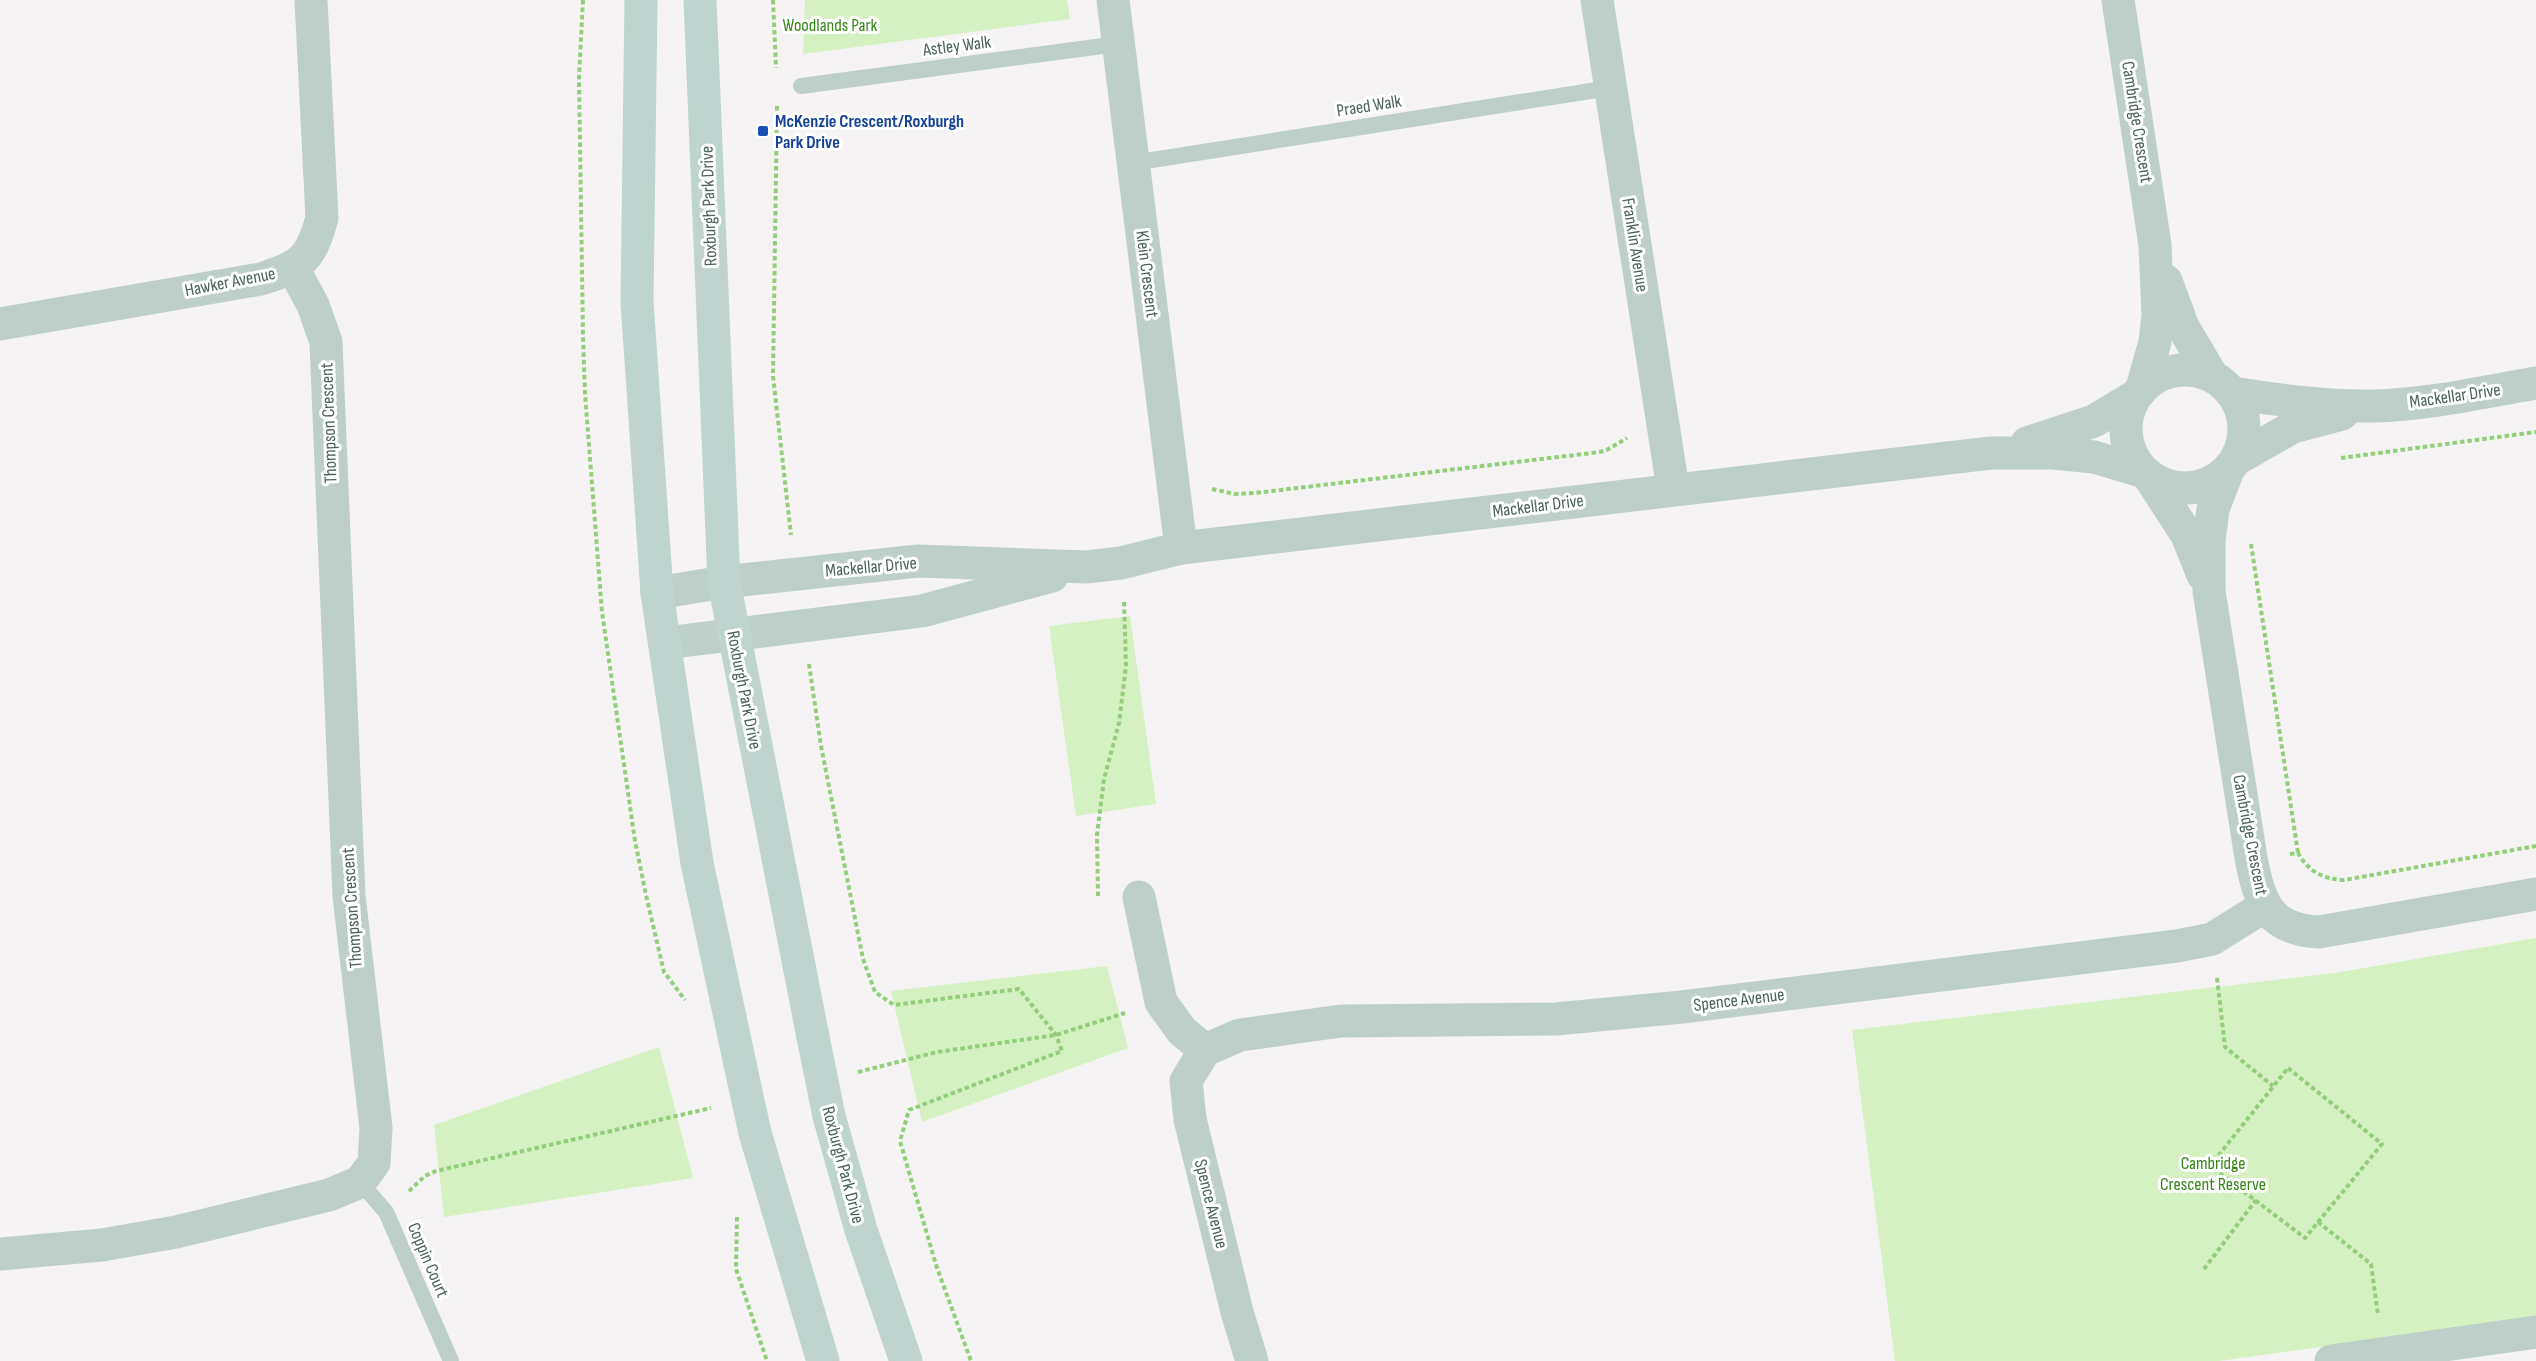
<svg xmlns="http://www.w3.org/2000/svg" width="2536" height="1361" font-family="'Sofia Sans Condensed',sans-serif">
<rect width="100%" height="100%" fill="#f5f3f4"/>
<g fill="#d5f1c2">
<polygon points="805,0 1067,0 1070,19 803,54"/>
<polygon points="1130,616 1156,804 1076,816 1049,626"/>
<polygon points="2536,938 2536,1317 2219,1361 1895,1361 1852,1030 2335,973"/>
<polygon points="1107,966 1128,1048 922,1122 891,991"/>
<polygon points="659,1047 693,1178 444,1217 434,1125"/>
</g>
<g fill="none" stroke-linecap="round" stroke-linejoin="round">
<g stroke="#91d079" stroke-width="4" stroke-dasharray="4.5 3" stroke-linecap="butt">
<polyline points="583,0 579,78 583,335 585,394 602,612 635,841 646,895 664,972 685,1000"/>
<polyline points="773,0 776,68"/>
<polyline points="777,106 773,376 791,535"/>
<polyline points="2341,458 2536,432"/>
<polyline points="1212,489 1235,494 1255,493 1592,453 1605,451 1627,438"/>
<polyline points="2251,544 2298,853"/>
<polyline points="809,664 821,746 863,959 875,992 894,1005 1019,989 1056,1035 1062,1051 909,1110 900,1141 936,1265 971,1361"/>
<path d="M 2290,854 L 2298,853 C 2309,872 2323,879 2344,880 L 2536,846"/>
<polyline points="1098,896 1097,835 1104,779 1119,723 1126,666 1124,600"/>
<polyline points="2217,978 2225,1047 2273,1086"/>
<polygon points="2288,1068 2382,1144 2305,1238 2210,1166"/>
<polyline points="858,1072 937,1052 1056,1035 1125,1013"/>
<polyline points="409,1191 425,1176 436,1171 711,1108"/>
<polyline points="737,1217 736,1269 767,1361"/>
<polyline points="2318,1222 2371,1264 2378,1315"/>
<polyline points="2204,1269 2256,1200"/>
</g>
<g stroke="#becfca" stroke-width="16">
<polyline points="801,86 1118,44"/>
<polyline points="1133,163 1610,88"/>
<polyline points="360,1182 386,1212 451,1361"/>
</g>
<g stroke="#becfca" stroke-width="33">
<polyline points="1113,0 1181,548"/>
<polyline points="1597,0 1673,489"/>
<polyline points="2118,0 2155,245 2158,315 2155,342 2142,388"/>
<polyline points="2166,281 2183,327 2212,376"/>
<path d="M 0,324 L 261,279 C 302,265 310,261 322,218 L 311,0"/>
<circle cx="2185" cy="429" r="59"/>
<path d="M 2232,393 C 2278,400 2326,407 2373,406 C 2427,405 2483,392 2536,383"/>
<polyline points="2027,443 2094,421 2134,397"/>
<polyline points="2237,459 2293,427 2342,414"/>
<path d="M 2228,470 L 2213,509 L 2209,541 L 2209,591 L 2251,858 C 2260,903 2268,929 2319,932 L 2536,894"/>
<polyline points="2150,478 2187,535 2203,575"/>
<polyline points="657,593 724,582 918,561 1086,567 1121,563 1181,548 1991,453 2053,453 2094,457 2141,471"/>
<polyline points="666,643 922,611 1052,576"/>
<polyline points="1139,897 1161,1002 1182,1031 1205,1050"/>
<polyline points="0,1254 102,1245 176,1232 329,1195 360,1182 374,1163 376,1128 349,896 326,342 313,305 293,268"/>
<polyline points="1252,1361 1237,1312 1190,1119 1186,1081 1205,1050 1240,1035 1341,1021 1556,1019 1682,1007 2177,946 2212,939 2265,906"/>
<polyline points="2331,1361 2536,1332"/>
</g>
<g stroke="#bfd4ce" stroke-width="33">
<polyline points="641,0 637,302 657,593 697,863 740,1064"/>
<polyline points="700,0 724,582 813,1037"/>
<polyline points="829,1116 861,1230 906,1361"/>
<polyline points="755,1133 823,1361"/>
</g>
<g stroke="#bfd4ce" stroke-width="33">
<polyline points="813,1037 829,1116"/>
<polyline points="740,1064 755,1133"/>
</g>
</g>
<rect fill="#1a4fb4" stroke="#fff" stroke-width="2" x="757" y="125" width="12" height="12" rx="3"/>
<g text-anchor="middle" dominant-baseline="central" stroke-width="6" stroke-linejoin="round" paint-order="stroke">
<g font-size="18" fill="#358616" stroke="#fff">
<text x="830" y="25">Woodlands Park</text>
<text x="2213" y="1163">Cambridge<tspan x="2213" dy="21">Crescent Reserve</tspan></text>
</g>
<g font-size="18" fill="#4a615a" stroke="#fff">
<text transform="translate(957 46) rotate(-7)">Astley Walk</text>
<text transform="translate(1369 106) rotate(-9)">Praed Walk</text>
<text transform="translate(2137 122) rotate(81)">Cambridge Crescent</text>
<text transform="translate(709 206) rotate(-92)">Roxburgh Park Drive</text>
<text transform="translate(1635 245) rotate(81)">Franklin Avenue</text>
<text transform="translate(1147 274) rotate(83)">Klein Crescent</text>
<text transform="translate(230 282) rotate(-11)">Hawker Avenue</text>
<text transform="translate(2455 396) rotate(-8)">Mackellar Drive</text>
<text transform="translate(329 423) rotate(-92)">Thompson Crescent</text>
<text transform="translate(1538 506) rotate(-7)">Mackellar Drive</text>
<text transform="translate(871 567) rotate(-5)">Mackellar Drive</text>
<text transform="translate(744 690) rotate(79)">Roxburgh Park Drive</text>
<text transform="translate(2250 835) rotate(79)">Cambridge Crescent</text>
<text transform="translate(352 908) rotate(-94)">Thompson Crescent</text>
<text transform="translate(1739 1000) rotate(-7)">Spence Avenue</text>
<text transform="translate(843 1165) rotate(75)">Roxburgh Park Drive</text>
<text transform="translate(1211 1204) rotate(76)">Spence Avenue</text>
<text transform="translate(428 1260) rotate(67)">Coppin Court</text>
</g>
<g font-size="18" font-weight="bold" fill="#164399" stroke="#fff" text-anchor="start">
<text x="775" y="121">McKenzie Crescent/Roxburgh<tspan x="775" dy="21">Park Drive</tspan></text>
</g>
</g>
</svg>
